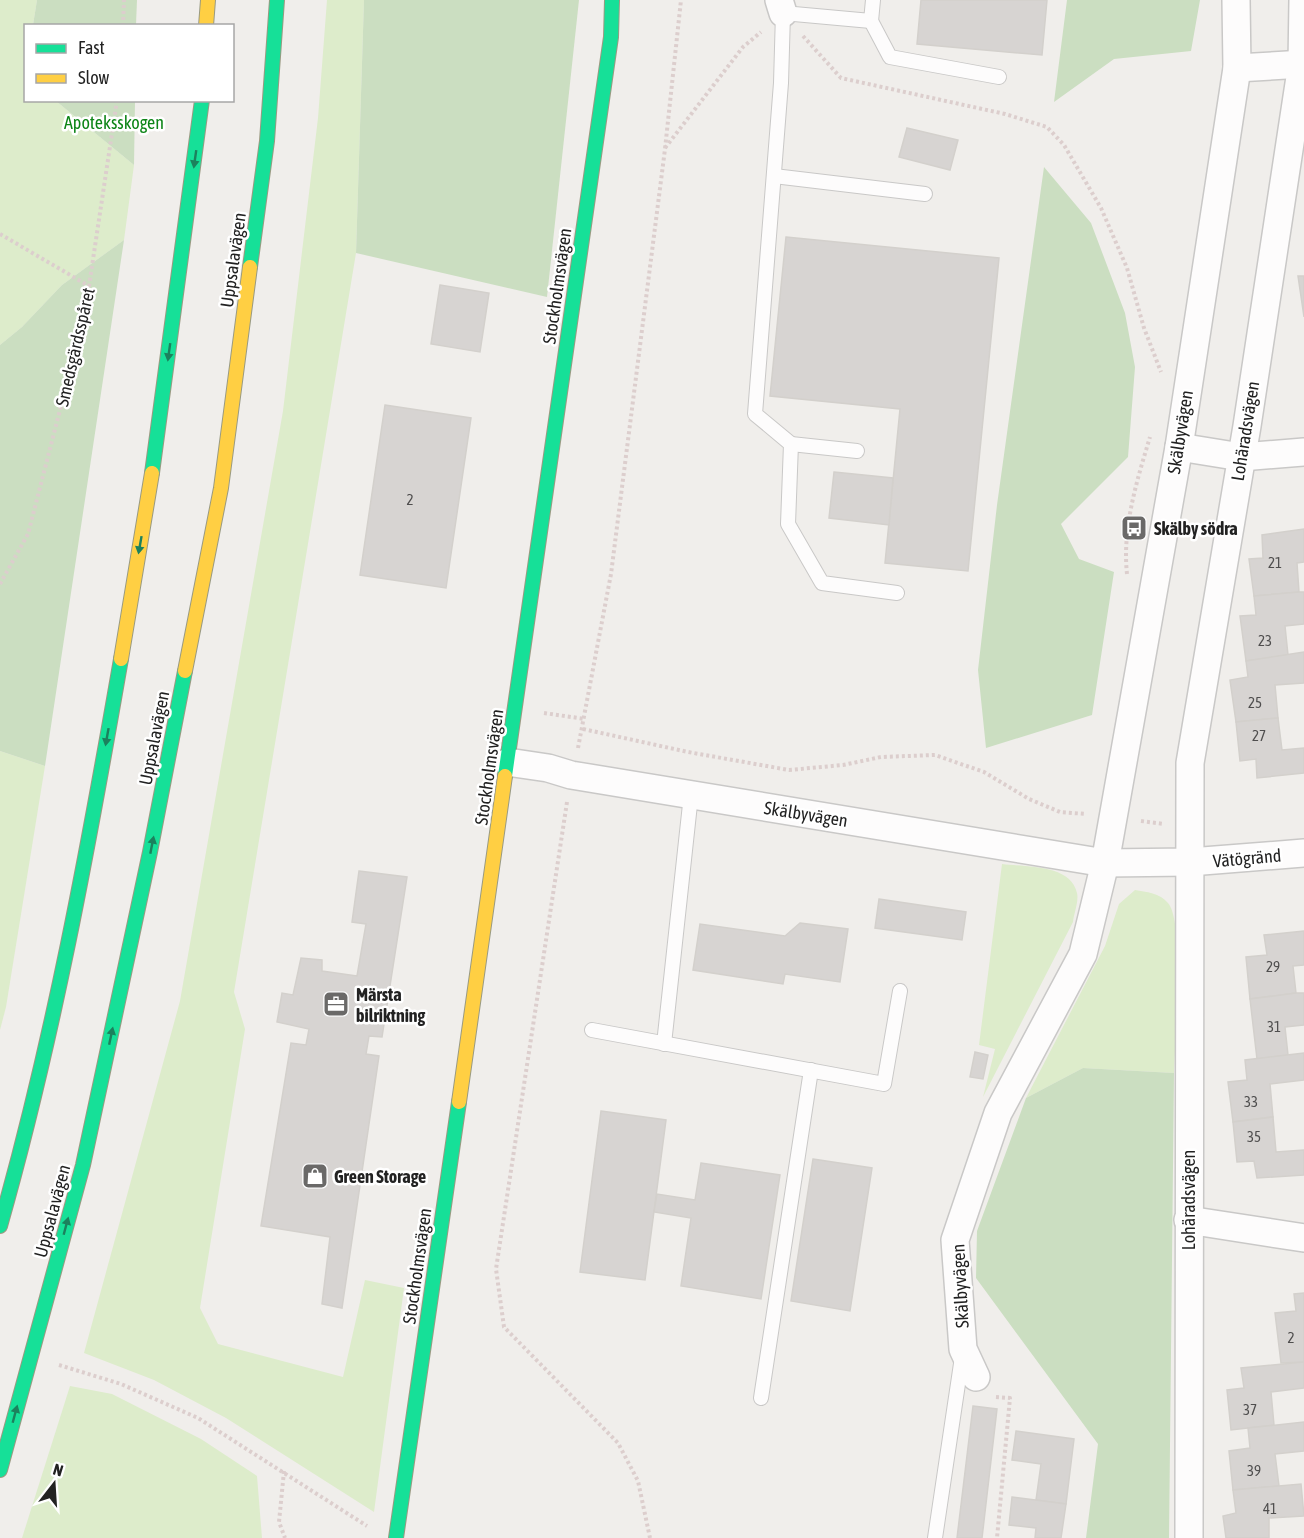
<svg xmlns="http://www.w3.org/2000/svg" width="1304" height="1538" font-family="'Asap Condensed',sans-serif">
<rect width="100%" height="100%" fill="#f0eeeb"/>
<g fill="#ddeccb">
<polygon points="0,0 37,0 33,25 26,26 26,100 56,101 134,165 124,240 62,285 22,327 0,345"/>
<polygon points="327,0 364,0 356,253 234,992 245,1029 200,1308 218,1344 343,1377 365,1280 404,1288 374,1512 226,1418 154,1380 84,1353 180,1001 283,411 318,118"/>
<polygon points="0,751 45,766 6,1007 0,1030"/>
<path d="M 1002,864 C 1025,867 1071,864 1077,893 C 1079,901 1074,913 1073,922 L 983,1097 L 995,1049 L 979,1045 Z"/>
<path d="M 1135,890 C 1146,892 1160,893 1168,903 C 1185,922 1175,1042 1174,1073 L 1083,1068 L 1026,1098 L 1105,946 L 1119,904 Z"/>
<polygon points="70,1386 112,1394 201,1439 257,1476 262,1538 22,1538"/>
</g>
<g fill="#cbdec1">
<polygon points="37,0 137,0 136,25 33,25"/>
<polygon points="364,0 579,0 547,297 356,253"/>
<polygon points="1067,0 1200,0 1191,51 1114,59 1054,102"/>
<polygon points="56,101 135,101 134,165"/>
<polygon points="1044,167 1091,223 1125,313 1135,367 1128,457 1061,524 1079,559 1114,572 1092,715 986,748 978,670 997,505"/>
<polygon points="124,240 45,766 0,751 0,345 22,327 62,285"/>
<polygon points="1083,1068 1174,1073 1169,1538 1086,1538 1098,1444 976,1278 977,1231 1026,1098"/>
</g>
<g fill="#d7d4d2" stroke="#d3d0cc" stroke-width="1.5">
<polygon points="921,0 1047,0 1042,55 917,44"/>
<polygon points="907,128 958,140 950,170 899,157"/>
<polygon points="786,237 999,258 968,571 885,563 900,409 770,396"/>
<polygon points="1298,276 1304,276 1304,317"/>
<polygon points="440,285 489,293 480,352 431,344"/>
<polygon points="385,405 471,418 446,588 360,575"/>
<polygon points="834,472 893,478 889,525 829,518"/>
<polygon points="1304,529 1304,562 1297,563 1299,592 1254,596 1249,559 1263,558 1262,535"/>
<polygon points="1299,592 1304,592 1304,624 1285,626 1288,655 1246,661 1240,616 1256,615 1254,596"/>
<polygon points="1304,652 1304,683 1275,685 1278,718 1236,722 1230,680 1248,677 1246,661"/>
<polygon points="1278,718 1282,750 1304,748 1304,773 1257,778 1256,759 1240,761 1236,722"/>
<polygon points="359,871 407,877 382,1037 369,1036 366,1054 379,1056 342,1308 322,1304 330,1237 261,1226 291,1043 306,1045 309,1029 277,1022 282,993 293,995 301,958 322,960 322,971 357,976 366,924 352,922"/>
<polygon points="879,899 966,912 962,940 875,928"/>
<polygon points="800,923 848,929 840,982 785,974 783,984 693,970 700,924 785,936"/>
<polygon points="1304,931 1304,965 1293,966 1296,993 1250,999 1246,957 1267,955 1264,935"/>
<polygon points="1296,993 1304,993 1304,1025 1285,1027 1288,1055 1257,1059 1250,999"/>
<polygon points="975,1052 988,1055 983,1079 970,1077"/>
<polygon points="1304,1053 1304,1080 1270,1084 1273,1117 1233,1122 1228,1082 1247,1080 1245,1060"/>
<polygon points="601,1111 666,1120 645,1280 580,1272"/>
<polygon points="1273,1117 1276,1152 1304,1150 1304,1175 1257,1178 1254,1161 1237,1162 1233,1122"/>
<polygon points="813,1159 872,1168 850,1311 791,1301"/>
<polygon points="701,1163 780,1175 761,1299 681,1286 691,1218 654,1212 657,1194 695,1200"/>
<polygon points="1304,1293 1304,1362 1281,1363 1275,1313 1296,1311 1294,1294"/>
<polygon points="1304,1362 1304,1388 1271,1392 1274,1425 1231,1430 1227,1390 1244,1388 1241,1368"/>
<polygon points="973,1406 997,1409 982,1538 957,1538"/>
<polygon points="1304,1422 1304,1451 1275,1454 1279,1486 1233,1490 1229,1451 1250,1448 1248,1428"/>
<polygon points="1016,1431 1074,1439 1066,1504 1036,1500 1041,1464 1012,1460"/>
<polygon points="1301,1484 1304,1516 1269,1518 1269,1538 1226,1538 1223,1516 1236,1513 1233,1490"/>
<polygon points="1012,1497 1066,1504 1061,1538 1035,1538 1036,1528 1009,1525"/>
</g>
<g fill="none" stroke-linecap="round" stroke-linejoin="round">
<g stroke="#c9c8c7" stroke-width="16">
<g id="lane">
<polyline points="873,0 871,21 783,13 781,83 755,414 791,444 788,524 822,583 897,593"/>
<polyline points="871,21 890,57 999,77"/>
<polyline points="774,176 925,194"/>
<polyline points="791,444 857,451"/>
<polyline points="592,1030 884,1084 900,991"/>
<polyline points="664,1044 691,795"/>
<polyline points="761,1398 811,1070"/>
<polyline points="935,1538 962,1357"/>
</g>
</g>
<g stroke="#c9c8c7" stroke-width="30">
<g id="street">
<polyline points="779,0 783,13"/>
<polyline points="1237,68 1304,64"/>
<polyline points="1179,447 1241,457 1304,452"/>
<polyline points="508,762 548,768 571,775 1105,863 1190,862 1304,853"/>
<polyline points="1188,1220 1304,1238"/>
<polyline points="976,1377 963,1349 955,1240 998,1113 1083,954 1105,863 1179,447 1237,68 1236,0"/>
<polyline points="1189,1538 1190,763 1247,426 1302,64 1303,0"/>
</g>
</g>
<g stroke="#999a82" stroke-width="16">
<g id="fast">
<polyline points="250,267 267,141 277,0"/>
<polyline points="152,473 202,100"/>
<polyline points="505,776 611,37 612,0"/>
<path d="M 0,1226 C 53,1040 88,849 121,659"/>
<polyline points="0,1470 83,1165 150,852 185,671"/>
<polyline points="396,1538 459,1102"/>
</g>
</g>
<g stroke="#999a82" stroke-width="16">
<g id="slow">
<polyline points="206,26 208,0"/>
<polyline points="121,659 152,473"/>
<polyline points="185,671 221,488 250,267"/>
<polyline points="459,1102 505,776"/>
</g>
</g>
<g stroke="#dccecd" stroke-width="4" stroke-dasharray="3 3" stroke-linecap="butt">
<polyline points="123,26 124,0"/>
<polyline points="803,36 841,78 1005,114 1047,127 1064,145 1101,208 1127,268 1144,328 1161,372"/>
<polyline points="665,148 743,47 761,32"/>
<polyline points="0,234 89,286"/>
<path d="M 1127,574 C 1122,528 1137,480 1150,437"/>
<polyline points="0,584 28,534 61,406 89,286 117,100"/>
<polyline points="544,713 585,719"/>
<polyline points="583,729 688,752 789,770 843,765 881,757 935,755 984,772 1029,799 1060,812 1086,814"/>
<polyline points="578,748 611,574 665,149 681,0"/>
<polyline points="567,802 496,1269 504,1327 618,1443 638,1481 650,1538"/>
<polyline points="1141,821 1164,824"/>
<polyline points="59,1365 121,1384 198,1418 367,1526"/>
<polyline points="996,1397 1010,1398 997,1538"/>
<polyline points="284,1471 279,1522 285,1538"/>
</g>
<use href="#lane" stroke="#fdfcfc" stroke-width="14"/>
<use href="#street" stroke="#fdfcfc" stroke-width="27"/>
<use href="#fast" stroke="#16e098" stroke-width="14"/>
<use href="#slow" stroke="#ffcf43" stroke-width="14"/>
</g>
<defs><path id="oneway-solid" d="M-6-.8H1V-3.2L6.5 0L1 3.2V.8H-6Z" transform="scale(1.5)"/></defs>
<g fill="#1c815d">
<use href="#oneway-solid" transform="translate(195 159) rotate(98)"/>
<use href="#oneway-solid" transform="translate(169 352) rotate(98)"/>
<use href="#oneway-solid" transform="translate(140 545) rotate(100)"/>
<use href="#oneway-solid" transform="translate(107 737) rotate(100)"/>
<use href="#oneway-solid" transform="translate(152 845) rotate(-79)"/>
<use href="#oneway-solid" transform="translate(111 1036) rotate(-78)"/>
<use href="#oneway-solid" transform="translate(66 1226) rotate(-75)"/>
<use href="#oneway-solid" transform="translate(15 1414) rotate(-75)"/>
</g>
<defs>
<g id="bus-square" transform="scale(1.35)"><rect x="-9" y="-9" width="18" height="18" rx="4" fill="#6a6968" stroke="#fff"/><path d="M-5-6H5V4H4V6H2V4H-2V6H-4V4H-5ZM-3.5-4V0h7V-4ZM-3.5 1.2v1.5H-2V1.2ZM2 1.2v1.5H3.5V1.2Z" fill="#fff"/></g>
<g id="office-square" transform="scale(1.35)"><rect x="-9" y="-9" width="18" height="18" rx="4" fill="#6a6968" stroke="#fff"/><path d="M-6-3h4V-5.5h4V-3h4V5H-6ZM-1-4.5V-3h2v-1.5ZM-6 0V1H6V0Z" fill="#fff"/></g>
<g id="shop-square" transform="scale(1.35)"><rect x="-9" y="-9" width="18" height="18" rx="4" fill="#6a6968" stroke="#fff"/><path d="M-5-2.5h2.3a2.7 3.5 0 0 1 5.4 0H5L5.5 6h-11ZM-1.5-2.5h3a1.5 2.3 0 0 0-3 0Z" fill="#fff"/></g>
</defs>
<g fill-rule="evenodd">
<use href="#bus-square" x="1134" y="528"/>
<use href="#office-square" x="336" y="1004"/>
<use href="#shop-square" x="315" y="1176"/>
</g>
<g text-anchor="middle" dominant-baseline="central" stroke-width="5" stroke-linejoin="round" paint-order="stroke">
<g font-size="15" fill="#4f4e4e">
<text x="410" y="499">2</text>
<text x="1275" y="562">21</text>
<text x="1265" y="640">23</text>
<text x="1255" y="702">25</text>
<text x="1259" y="735">27</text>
<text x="1273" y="966">29</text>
<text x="1274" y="1026">31</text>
<text x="1251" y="1101">33</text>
<text x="1254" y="1136">35</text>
<text x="1291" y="1337">2</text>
<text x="1250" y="1409">37</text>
<text x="1254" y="1470">39</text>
<text x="1270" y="1508">41</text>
</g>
<g font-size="18" fill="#0c8416" stroke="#fff">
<text x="114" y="122">Apoteksskogen</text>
</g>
<g font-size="18" fill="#222" stroke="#fff">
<text transform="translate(233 260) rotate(-82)">Uppsalavägen</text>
<text transform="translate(557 286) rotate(-82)">Stockholmsvägen</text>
<text transform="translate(75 347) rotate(-77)">Smedsgärdsspåret</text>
<text transform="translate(1245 431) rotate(-81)">Lohäradsvägen</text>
<text transform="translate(1180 432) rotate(-81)">Skälbyvägen</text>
<text transform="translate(154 738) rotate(-79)">Uppsalavägen</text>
<text transform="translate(489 767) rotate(-82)">Stockholmsvägen</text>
<text transform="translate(806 814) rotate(9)">Skälbyvägen</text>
<text transform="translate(1247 858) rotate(-5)">Vätögränd</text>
<text transform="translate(1188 1200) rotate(-90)">Lohäradsvägen</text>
<text transform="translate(52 1211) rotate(-75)">Uppsalavägen</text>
<text transform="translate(417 1266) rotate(-82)">Stockholmsvägen</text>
<text transform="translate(960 1286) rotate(-93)">Skälbyvägen</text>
</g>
<g font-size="18" font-weight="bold" fill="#222" stroke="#fff" text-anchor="start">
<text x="1154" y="528">Skälby södra</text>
<text x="356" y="994">Märsta<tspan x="356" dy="21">bilriktning</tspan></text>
<text x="334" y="1176">Green Storage</text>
</g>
</g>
<rect x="24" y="24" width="210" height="78" fill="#ffffff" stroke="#a7a7a7" stroke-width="1.5"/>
<rect x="36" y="44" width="30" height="9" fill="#16e098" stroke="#a7a7a7" stroke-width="1.5"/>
<text x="78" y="54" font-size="18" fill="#222222">Fast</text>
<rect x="36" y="74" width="30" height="9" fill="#ffcf43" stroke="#a7a7a7" stroke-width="1.5"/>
<text x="78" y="84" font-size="18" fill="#222222">Slow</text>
<g transform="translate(54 1484) rotate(17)" stroke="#ffffff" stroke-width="4.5" paint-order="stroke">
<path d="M0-4.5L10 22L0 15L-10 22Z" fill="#222222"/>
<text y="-9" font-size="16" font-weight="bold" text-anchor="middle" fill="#222222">N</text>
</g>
</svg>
